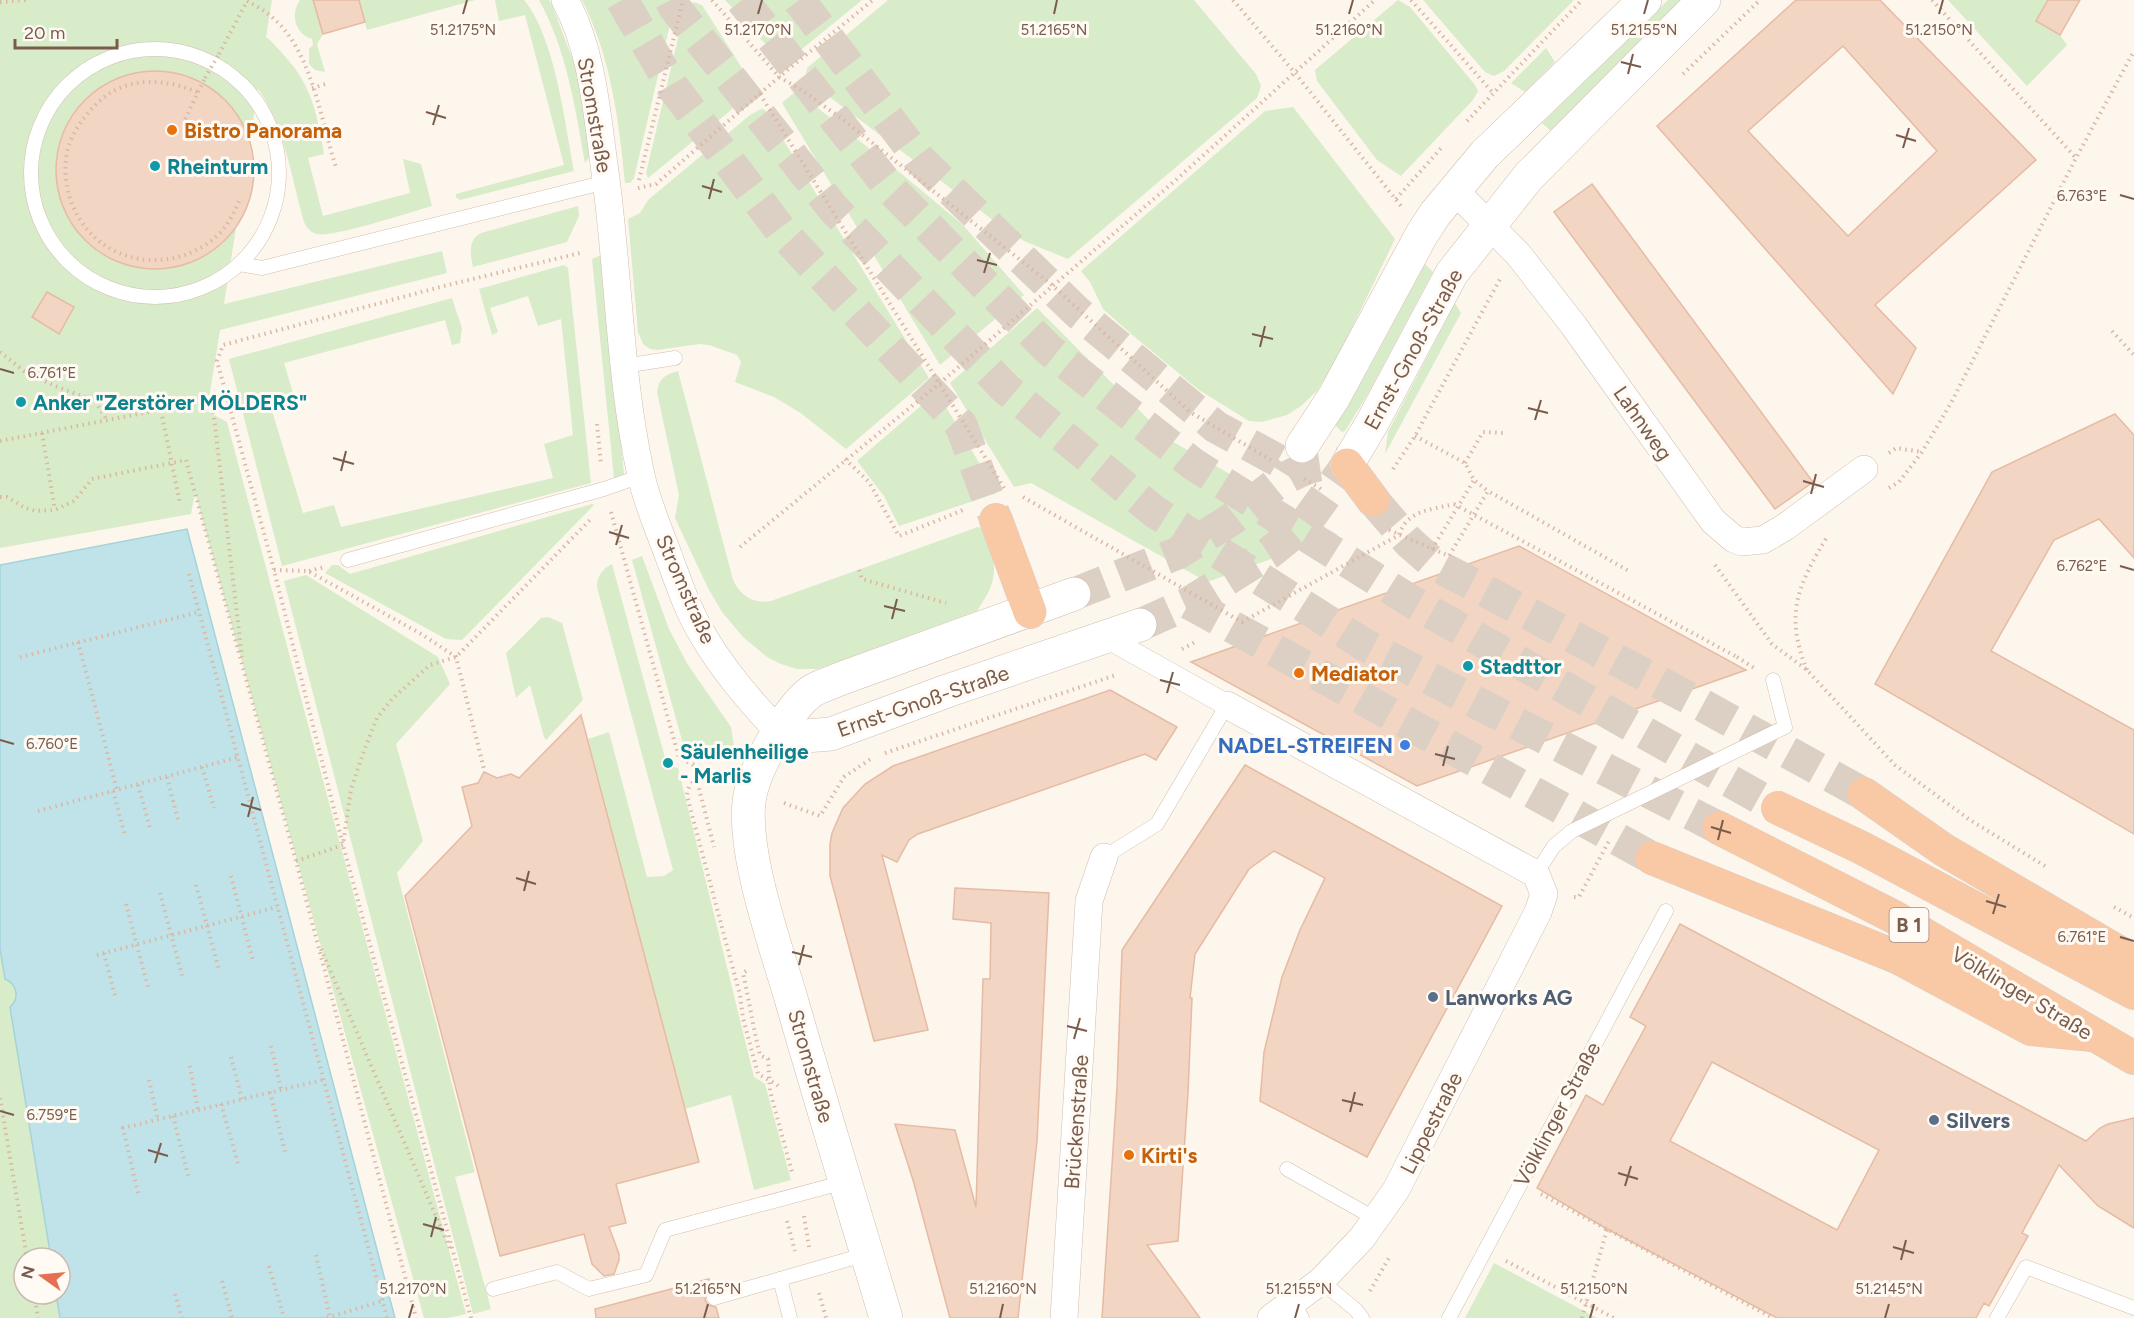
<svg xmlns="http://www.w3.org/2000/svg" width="2134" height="1318" font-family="Figtree,sans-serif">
<rect width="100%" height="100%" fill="#fdf6ec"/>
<g fill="#d8ecc9" fill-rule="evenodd">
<path d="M 0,0 L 272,0 L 266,37 L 270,40 C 283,54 297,68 305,85 C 316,106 320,131 324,154 L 308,158 L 323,216 L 410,193 L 403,159 L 421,164 L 432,206 C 411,212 332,238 317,234 C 310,232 307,228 304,222 C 292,180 284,124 258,89 L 224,304 L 442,251 L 447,273 L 220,330 L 207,411 L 227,422 L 466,1314 L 448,1318 L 424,1318 L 195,493 L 191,514 L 0,548 Z"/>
<path d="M 300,0 L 313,0 L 323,34 L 317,44 L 325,72 L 315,70 L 309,64 L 309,49 L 313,45 L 312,39 C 295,34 290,14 300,0 Z"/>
<polygon points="359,0 475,0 367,30"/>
<path d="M 495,0 L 524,0 C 555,37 565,123 574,171 L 460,200 L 456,197 L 456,194 L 564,165 L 525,15 L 499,21 Z"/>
<path d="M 539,0 L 549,0 L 552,5 L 577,71 L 594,151 L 585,163 C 575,107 567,51 539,0 Z"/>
<path d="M 582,0 L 674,0 L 672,16 L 634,178 L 630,183 L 625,183 C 619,121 611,57 582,0 Z"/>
<polygon points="725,0 862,0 802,49 791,52 771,50"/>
<polygon points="888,0 1194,0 1256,74 1261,86 1257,98 1068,259 1024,241 1006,230 811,83 806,75 807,68"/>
<polygon points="1398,0 1410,7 1475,85 1478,91 1473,100 1401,176 1377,160 1317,81 1315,70"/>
<polygon points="1423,0 1574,0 1504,71 1494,76 1485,72"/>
<polygon points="1668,0 1683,0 1551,131 1542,123"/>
<polygon points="1948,0 2048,0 2036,21 2060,35 2067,45 2027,86"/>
<polygon points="694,2 702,5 747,76 748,91 730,111 648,178 646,173 684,13 687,6"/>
<polygon points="1546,48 1555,62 1525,92 1511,83"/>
<polygon points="796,91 903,175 963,225 1024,295 940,365 782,103"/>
<polygon points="1293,107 1395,239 1336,361 1317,391 1301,406 1287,415 1262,422 1249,421 1199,390 1130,333 1103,309 1090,282 1081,271 1265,111"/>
<polygon points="761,109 765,110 929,378 846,449 802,414 774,397 735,382 741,362 737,355 709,345 699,344 658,350 650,349 643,344 638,332 628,219 640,213 648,200 750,115"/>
<path d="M 578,206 L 579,216 L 567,242 L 473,267 C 470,253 468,240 481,233 Z"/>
<polygon points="603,254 624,474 614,478 592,259"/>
<polygon points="1425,264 1433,272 1369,392 1345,431 1342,432 1335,425 1368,370"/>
<polygon points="564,265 568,268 591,483 282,566 229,359 452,298 462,328 460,343 452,345 445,320 284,363 293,393 269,401 303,513 334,505 341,527 553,478 544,444 573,435 561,319 538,326 528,296 490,308 498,332 492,335 479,289"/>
<polygon points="1455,303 1461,313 1385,454 1388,432"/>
<polygon points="1037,308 1168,439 1338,535 1207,582 1031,483 1014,487 950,383"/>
<path d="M 678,371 L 733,580 C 741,596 753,604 771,601 L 978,527 L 984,529 C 997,565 1000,578 977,611 L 818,669 L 797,669 L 781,664 L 767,657 L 743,637 L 722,612 L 708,588 L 675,518 L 679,495 L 657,392 C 659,378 665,375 678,371 Z"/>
<polygon points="937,392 997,493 899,526 884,496 857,461"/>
<polygon points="592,504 594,505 462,640 446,639 325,573 332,565 338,565 350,574"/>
<polygon points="642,556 669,629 688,665 731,727 734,746 729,762 683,744 632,560"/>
<path d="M 612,564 L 667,765 L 678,768 L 754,1077 L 765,1084 L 791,1180 L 754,1190 L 731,1095 L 685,1109 L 588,739 L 609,732 L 647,877 L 664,876 L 673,870 L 597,587 C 597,576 603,568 612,564 Z"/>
<polygon points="306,575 438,657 450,684 396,744 423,841 397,873 475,1172 455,1177 491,1309 473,1314 284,581"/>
<polygon points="548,617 562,623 583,700 546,740 544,737 530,685 516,698 506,653 541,618"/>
<path d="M 0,857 L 75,1318 L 0,1318 ZM 24,1258 L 60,1258 L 60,1294 L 24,1294 Z"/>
<polygon points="1494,1263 1597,1318 1465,1318"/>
</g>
<path fill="#bfe3e8" stroke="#a5d3da" stroke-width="1.5" d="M 187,529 L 395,1318 L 60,1318 L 56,1294 L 60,1294 L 60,1258 L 51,1258 L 10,1007 C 20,998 17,984 5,979 L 0,949 L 0,565 Z"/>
<g fill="#f3d5c3" stroke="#e6bba3" stroke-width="1.5" fill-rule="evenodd">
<polygon points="313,0 359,0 365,22 323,34"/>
<path d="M 1796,0 L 1880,0 L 2036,160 L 1875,305 L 1916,348 L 1893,394 L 1657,126 ZM 1843,46 L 1937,151 L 1848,236 L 1748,131 Z"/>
<polygon points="2048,0 2080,0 2060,35 2036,21"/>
<circle cx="155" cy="170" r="99"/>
<polygon points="1592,184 1813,482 1775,509 1554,212"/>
<polygon points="47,292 74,307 59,334 32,317"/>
<polygon points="2115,414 2134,435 2134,558 2099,519 2054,540 1991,651 2134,730 2134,834 1875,684 1992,472"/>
<polygon points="1519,546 1746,670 1417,786 1191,662"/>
<polygon points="1110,690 1177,727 1156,760 1145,754 918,834 909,840 897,862 882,855 928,1030 874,1041 830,876 830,844 832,833 843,808 865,784 893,766"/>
<polygon points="581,715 699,1162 616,1184 626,1223 609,1227 619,1254 619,1260 614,1274 604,1276 592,1264 584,1234 500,1256 405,896 472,826 462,787 478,783 484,772 497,778 511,774 519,778"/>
<polygon points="1245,765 1502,906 1367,1157 1260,1101 1264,1052 1282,977 1300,930 1325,878 1274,851 1249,869 1195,954 1190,998 1192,998 1188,1093 1178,1241 1147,1245 1200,1318 1102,1318 1117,1088 1122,950"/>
<polygon points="955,888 1049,893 1037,1141 1018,1318 950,1318 913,1180 895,1124 955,1130 976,1207 983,979 990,979 991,923 953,919"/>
<path d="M 1680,924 L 2086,1141 L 2100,1128 L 2108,1124 L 2134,1118 L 2134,1228 L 2098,1206 L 2059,1165 L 2022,1233 L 2028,1236 L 1989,1306 L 1984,1303 L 1976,1318 L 1777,1318 L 1607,1229 L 1537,1188 L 1586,1095 L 1603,1105 L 1624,1066 L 1646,1026 L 1630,1017 ZM 1712,1062 L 1879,1150 L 1837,1230 L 1670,1141 Z"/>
<polygon points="709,1279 712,1289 707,1292 705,1300 708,1305 716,1307 719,1318 596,1318 595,1309"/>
</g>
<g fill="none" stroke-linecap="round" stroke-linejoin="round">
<g stroke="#dcd0c4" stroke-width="33" stroke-dasharray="33 16" stroke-linecap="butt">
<polyline points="1074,594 1178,553 1232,519 1277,483 1288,466"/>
<path d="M 1140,625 L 1189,603 L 1269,553 L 1305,524 L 1347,465 C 1314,461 1305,468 1277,483"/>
</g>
<g stroke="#dcd0c4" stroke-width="33" stroke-dasharray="33 16" stroke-linecap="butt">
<polyline points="622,0 672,86 782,232 961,425 996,520"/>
<polyline points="671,0 675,8 833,208 1005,388 1155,512 1365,645 1719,828"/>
<polyline points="742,0 889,187 1048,349 1193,464 1409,600 1778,808"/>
<polyline points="799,0 919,159 1077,312 1216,427 1288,466"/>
<polyline points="1373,500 1409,542 1434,564 1691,699 1864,794"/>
<polyline points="1189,603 1652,858"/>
</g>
<g stroke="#d1beb0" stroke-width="15">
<g id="service">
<circle cx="155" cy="173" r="124"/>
<polyline points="239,264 262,268 606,182"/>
<polyline points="624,366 675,358"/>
<polyline points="348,560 604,489 641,476"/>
<polyline points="1104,857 1157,824 1227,705"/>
<polyline points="1536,874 1554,846 1572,831 1785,727 1773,680"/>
<polyline points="1287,1169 1376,1219"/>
<polyline points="780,1279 790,1318"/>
<polyline points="1321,1281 1356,1310 1362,1318"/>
<polyline points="493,1289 557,1272 589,1289 646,1275 665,1230 845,1182"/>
<polyline points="714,1298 867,1254"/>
<polyline points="1293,1302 1302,1318"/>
<polyline points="1449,1318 1666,911"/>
<polyline points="1997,1318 2026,1267 2134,1308"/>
</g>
</g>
<g stroke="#d1beb0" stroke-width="22">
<polyline id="pedestrian" points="1107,638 1227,705"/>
</g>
<g stroke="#d1beb0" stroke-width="28">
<g id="minor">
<path d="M 565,0 C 593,51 597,115 605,172 C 619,273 619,375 641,475 C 647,503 659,530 669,557 C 678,581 687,609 701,632 C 722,669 750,701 779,732"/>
<polyline points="1454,190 1518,254 1574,326 1713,521 1734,539 1742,542 1763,540 1785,527 1864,469"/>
<polyline points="1227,705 1536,874 1544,894 1538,912 1396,1190 1362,1238 1321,1281 1271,1318"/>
<polyline points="1064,1318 1089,901 1104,857"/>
</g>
</g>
<g stroke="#d1beb0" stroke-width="34">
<g id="tertiary">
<polyline points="1302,446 1334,397 1422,234 1435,214 1485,154 1645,0"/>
<polyline points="1347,465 1372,423 1452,273 1529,176 1704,0"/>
<polyline points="779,732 805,736 831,734 947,691 1140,625"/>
<path d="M 886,1318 C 854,1210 821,1103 790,995 C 775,944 738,841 751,791 C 758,763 789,707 812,691 C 819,686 829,684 837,680 L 1074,594"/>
</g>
</g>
<g stroke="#dad1cd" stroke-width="34">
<g id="trunk">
<polyline points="1347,465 1373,500"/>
<polyline points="996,520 1030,612"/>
<polyline points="1864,794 1944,850 2120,953 2134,990"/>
<polyline points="1778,808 1862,848 2134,993"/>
<polyline points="1719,828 1894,917 2134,1058"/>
<polyline points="1652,858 1899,958 2031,1029 2092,1035"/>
</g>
</g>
<g stroke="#d9b8a5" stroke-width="4" stroke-dasharray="1.5 4.5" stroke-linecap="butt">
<polyline points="712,0 779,77 800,89 841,118 1052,285 1190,412 1271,460"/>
<polyline points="1233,0 1295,73 1401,206"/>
<polyline points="1411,0 1494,94"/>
<polyline points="1932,0 2076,158"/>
<polyline points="0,2 26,0"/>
<path d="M 219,54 L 247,1 C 256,6 266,11 274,19 C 312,52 321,121 336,167"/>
<polyline points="1683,74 1760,0"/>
<polyline points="312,88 329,83"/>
<path d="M 197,92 C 167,79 129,76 102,99 C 88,111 77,125 70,142 C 56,181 75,230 111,249 C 146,269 192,261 220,233 C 230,222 235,210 241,197"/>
<polyline points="760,94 1004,488"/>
<polyline points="185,119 205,78"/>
<polyline points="1467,121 1582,0"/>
<polyline points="639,180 683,0"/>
<polyline points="638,188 656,184 779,77 873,0"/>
<polyline points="1396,199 1443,146"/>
<polyline points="2112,331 2134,355"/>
<polyline points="0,352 24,371 55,386 95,401 107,420"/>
<polyline points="212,400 242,657"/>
<polyline points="161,411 180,503"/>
<polyline points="597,424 601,464"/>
<polyline points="42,433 55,510"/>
<polyline points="1415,436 1465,463 1474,480 1488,491"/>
<polyline points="0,441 226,397"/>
<polyline points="1889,453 1896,448 1922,452"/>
<polyline points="845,459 869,482 899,536 963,510"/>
<polyline points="1465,463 1483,432 1505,433"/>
<polyline points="1393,469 1415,436 1500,279"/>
<polyline points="1304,479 1321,489"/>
<polyline points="1889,488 1899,482 1922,452 1951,403 2076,158 2134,51"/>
<polyline points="0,497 7,497 25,508 36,511 55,510 74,501 92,479 186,460 296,861 416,1318"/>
<path d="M 1023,497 L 1242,622 L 1399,535 C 1407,510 1431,510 1454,504"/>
<polyline points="611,512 679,758 722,777"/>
<polyline points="1389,530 1449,556 1488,491 1629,571"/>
<polyline points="740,547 940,383 1177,179 1375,0"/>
<polyline points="1432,549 1474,480"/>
<polyline points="1715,565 1772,644 1807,670 1895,765 1970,820 2045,866"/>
<polyline points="274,570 308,571 423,635 456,657 485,773"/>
<polyline points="859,570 862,579 946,603"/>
<polyline points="309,571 325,567"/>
<polyline points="189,574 387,1318"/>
<polyline points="78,642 117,790"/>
<polyline points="1182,649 1197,641"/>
<polyline points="20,657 199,612"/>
<polyline points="1737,657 1754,668"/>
<path d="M 1807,670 C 1784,614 1798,585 1827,537"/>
<polyline points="885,753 1116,675"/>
<polyline points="693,765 714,847"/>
<polyline points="202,767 214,808"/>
<path d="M 715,774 C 702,777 688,779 687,796 L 740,995 L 743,1018 L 758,1074 L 776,1084 L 781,1089"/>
<polyline points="167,777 178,820"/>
<polyline points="138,785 150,828"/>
<polyline points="113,791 125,835"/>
<polyline points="784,803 820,816 844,777 872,758"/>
<polyline points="38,811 239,757"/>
<polyline points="296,861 343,845 351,789 365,748 377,718 392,699 430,665 456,657 590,520"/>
<polyline points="231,876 253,961"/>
<polyline points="196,885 219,970"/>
<polyline points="160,893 183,979"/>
<polyline points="1574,897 1579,897 1610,839"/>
<polyline points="126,904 148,987"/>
<polyline points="2114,907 2134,918"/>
<polyline points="321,949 451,1251"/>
<polyline points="104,953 115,996"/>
<polyline points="97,955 277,907"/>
<path d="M 746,971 L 743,973 C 749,1000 753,1027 760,1055 L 768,1059 L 770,1091 L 792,1172"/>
<polyline points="271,1046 281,1089"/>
<polyline points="231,1057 242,1099"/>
<polyline points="190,1066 198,1110"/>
<polyline points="149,1080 158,1120"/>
<polyline points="270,1092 286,1155"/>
<polyline points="0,1098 27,1258"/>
<polyline points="221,1104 239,1167"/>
<polyline points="173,1116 189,1179"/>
<polyline points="138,1193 123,1128 322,1080"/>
<polyline points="1541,1194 1773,1318"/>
<polyline points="804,1216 809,1247"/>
<polyline points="787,1221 795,1251"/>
<polyline points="316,1255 330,1318"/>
<polyline points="1506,1261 1614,1318"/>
<polyline points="269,1266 284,1318"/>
<polyline points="222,1281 232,1318"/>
<polyline points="1370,1291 1390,1256"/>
<polyline points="819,1293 826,1318"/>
<polyline points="34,1294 38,1318"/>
<polyline points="175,1294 182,1318"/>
<polyline points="327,1318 382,1301"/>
<polyline points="471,1318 343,845 274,570 217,361 223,345 444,286 584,252"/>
<polyline points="1582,1318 1607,1229"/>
</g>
<use href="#service" stroke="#fff" stroke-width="14"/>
<use href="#pedestrian" stroke="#fff" stroke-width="21"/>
<use href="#minor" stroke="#fff" stroke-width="27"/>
<use href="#tertiary" stroke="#fff" stroke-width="33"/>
<use href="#trunk" stroke="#f9c8a4" stroke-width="33"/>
<g stroke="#d9b8a5" stroke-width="4" stroke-dasharray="1.5 4.5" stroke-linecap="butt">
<polyline points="205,78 219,54"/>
<polyline points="1454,504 1737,657"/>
</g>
</g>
<path fill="none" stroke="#7a5c4d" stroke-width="2" d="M 463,14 L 467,0M 758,14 L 762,0M 1054,14 L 1057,0M 1349,14 L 1353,0M 1644,14 L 1648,0M 1939,14 L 1943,0M 1621,62 L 1641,67M 1628,74 L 1633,54M 426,112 L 446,118M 433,125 L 439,105M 1896,135 L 1916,141M 1903,148 L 1909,128M 702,186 L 722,192M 2120,195 L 2134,199M 709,199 L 714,179M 977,260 L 997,265M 984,273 L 990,253M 1252,334 L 1273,339M 1260,347 L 1265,326M 0,369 L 14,373M 1528,408 L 1548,413M 1535,420 L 1541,400M 333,458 L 354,464M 341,471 L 346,451M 1803,481 L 1824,487M 1811,494 L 1816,474M 609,532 L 629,538M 616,545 L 622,525M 2120,566 L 2134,570M 884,606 L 905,611M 892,619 L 897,599M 1160,680 L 1180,685M 1167,693 L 1173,672M 0,740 L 14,744M 1435,754 L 1455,759M 1443,766 L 1448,746M 241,804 L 261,810M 248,817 L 253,797M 1711,827 L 1731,833M 1718,840 L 1723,820M 516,878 L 536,884M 524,891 L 529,871M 1986,901 L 2006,907M 1993,914 L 1999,894M 2120,937 L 2134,941M 792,952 L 812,957M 799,965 L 804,945M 1067,1026 L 1087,1031M 1074,1039 L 1080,1018M 1342,1100 L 1363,1105M 0,1111 L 14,1115M 1350,1112 L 1355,1092M 148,1150 L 168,1156M 155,1163 L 161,1143M 1618,1173 L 1638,1179M 1625,1186 L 1631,1166M 423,1224 L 444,1230M 431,1237 L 436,1217M 1893,1247 L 1914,1253M 1901,1260 L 1906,1240M 409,1318 L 413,1304M 704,1318 L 708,1304M 1000,1318 L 1003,1304M 1295,1318 L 1299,1304M 1590,1318 L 1594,1304M 1885,1318 L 1889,1304"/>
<g fill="#e8710a" stroke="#fffaf3" stroke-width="2">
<circle cx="172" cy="130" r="6"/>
<circle cx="1299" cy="673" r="6"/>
<circle cx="1129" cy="1155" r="6"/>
</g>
<g fill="#0f9aa8" stroke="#fffaf3" stroke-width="2">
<circle cx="155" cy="166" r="6"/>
<circle cx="21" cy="402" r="6"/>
<circle cx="1468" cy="666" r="6"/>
<circle cx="668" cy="763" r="6"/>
</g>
<circle fill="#3f7fe0" stroke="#fffaf3" stroke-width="2" cx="1405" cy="745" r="6"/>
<g fill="#5c6f8a" stroke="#fffaf3" stroke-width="2">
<circle cx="1433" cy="997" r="6"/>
<circle cx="1934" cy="1120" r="6"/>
</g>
<g text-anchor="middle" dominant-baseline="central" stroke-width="6" stroke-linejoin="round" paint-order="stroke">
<rect fill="#fffaf3" stroke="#a28b7f" stroke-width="1.5" x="1889.5" y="908" width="39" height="34" rx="4.5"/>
<g font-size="20" font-weight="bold" fill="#7a5c4d">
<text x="1909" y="925">B 1</text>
</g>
<g font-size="21" fill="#7a5c4d" stroke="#fffaf3">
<text transform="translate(595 115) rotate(80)">Stromstraße</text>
<text transform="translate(1413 349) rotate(-61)">Ernst-Gnoß-Straße</text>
<text transform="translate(1643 423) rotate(55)">Lahnweg</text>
<text transform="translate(686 589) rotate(66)">Stromstraße</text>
<text transform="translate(923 701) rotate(-19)">Ernst-Gnoß-Straße</text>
<text transform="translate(2022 993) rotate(31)">Völklinger Straße</text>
<text transform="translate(811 1066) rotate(74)">Stromstraße</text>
<text transform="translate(1557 1114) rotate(-62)">Völklinger Straße</text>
<text transform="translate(1076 1122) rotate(-86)">Brückenstraße</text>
<text transform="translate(1431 1123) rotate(-63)">Lippestraße</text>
</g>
<g font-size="21" font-weight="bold" fill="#c56008" stroke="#fffaf3" text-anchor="start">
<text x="184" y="130">Bistro Panorama</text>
<text x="1311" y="673">Mediator</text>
<text x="1141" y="1155">Kirti's</text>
</g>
<g font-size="21" font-weight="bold" fill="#0d838f" stroke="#fffaf3" text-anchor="start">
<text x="167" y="166">Rheinturm</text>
<text x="33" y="402">Anker "Zerstörer MÖLDERS"</text>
<text x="1480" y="666">Stadttor</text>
<text x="680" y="751">Säulenheilige<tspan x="680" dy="24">- Marlis</tspan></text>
</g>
<g font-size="21" font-weight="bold" fill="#366cbe" stroke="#fffaf3" text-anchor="end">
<text x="1393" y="745">NADEL-STREIFEN</text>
</g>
<g font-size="21" font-weight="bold" fill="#4e5e75" stroke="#fffaf3" text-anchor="start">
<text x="1445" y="997">Lanworks AG</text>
<text x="1946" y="1120">Silvers</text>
</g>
</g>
<g font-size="15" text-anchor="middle" fill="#7a5c4d" stroke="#fffaf3" stroke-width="6" stroke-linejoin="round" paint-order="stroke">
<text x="463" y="35">51.2175°N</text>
<text x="758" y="35">51.2170°N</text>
<text x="1054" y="35">51.2165°N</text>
<text x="1349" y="35">51.2160°N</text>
<text x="1644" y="35">51.2155°N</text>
<text x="1939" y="35">51.2150°N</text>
<text x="2082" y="201">6.763°E</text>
<text x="52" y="378">6.761°E</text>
<text x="2082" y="571">6.762°E</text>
<text x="52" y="749">6.760°E</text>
<text x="2082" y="942">6.761°E</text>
<text x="52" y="1120">6.759°E</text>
<text x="413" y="1294">51.2170°N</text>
<text x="708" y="1294">51.2165°N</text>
<text x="1003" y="1294">51.2160°N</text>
<text x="1299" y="1294">51.2155°N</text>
<text x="1594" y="1294">51.2150°N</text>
<text x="1889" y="1294">51.2145°N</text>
</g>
<g transform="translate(42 1276) rotate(285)"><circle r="28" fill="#fffaf3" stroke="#cabbb1" stroke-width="1.5"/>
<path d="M0-4.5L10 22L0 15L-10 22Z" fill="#e76f51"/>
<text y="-9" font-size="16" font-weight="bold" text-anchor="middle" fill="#7a5c4d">N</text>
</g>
<path d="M15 39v9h102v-9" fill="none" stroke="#7a5c4d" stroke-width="3"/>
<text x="24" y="39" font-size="18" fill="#7a5c4d" stroke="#fffaf3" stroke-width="4.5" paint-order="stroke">20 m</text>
</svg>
